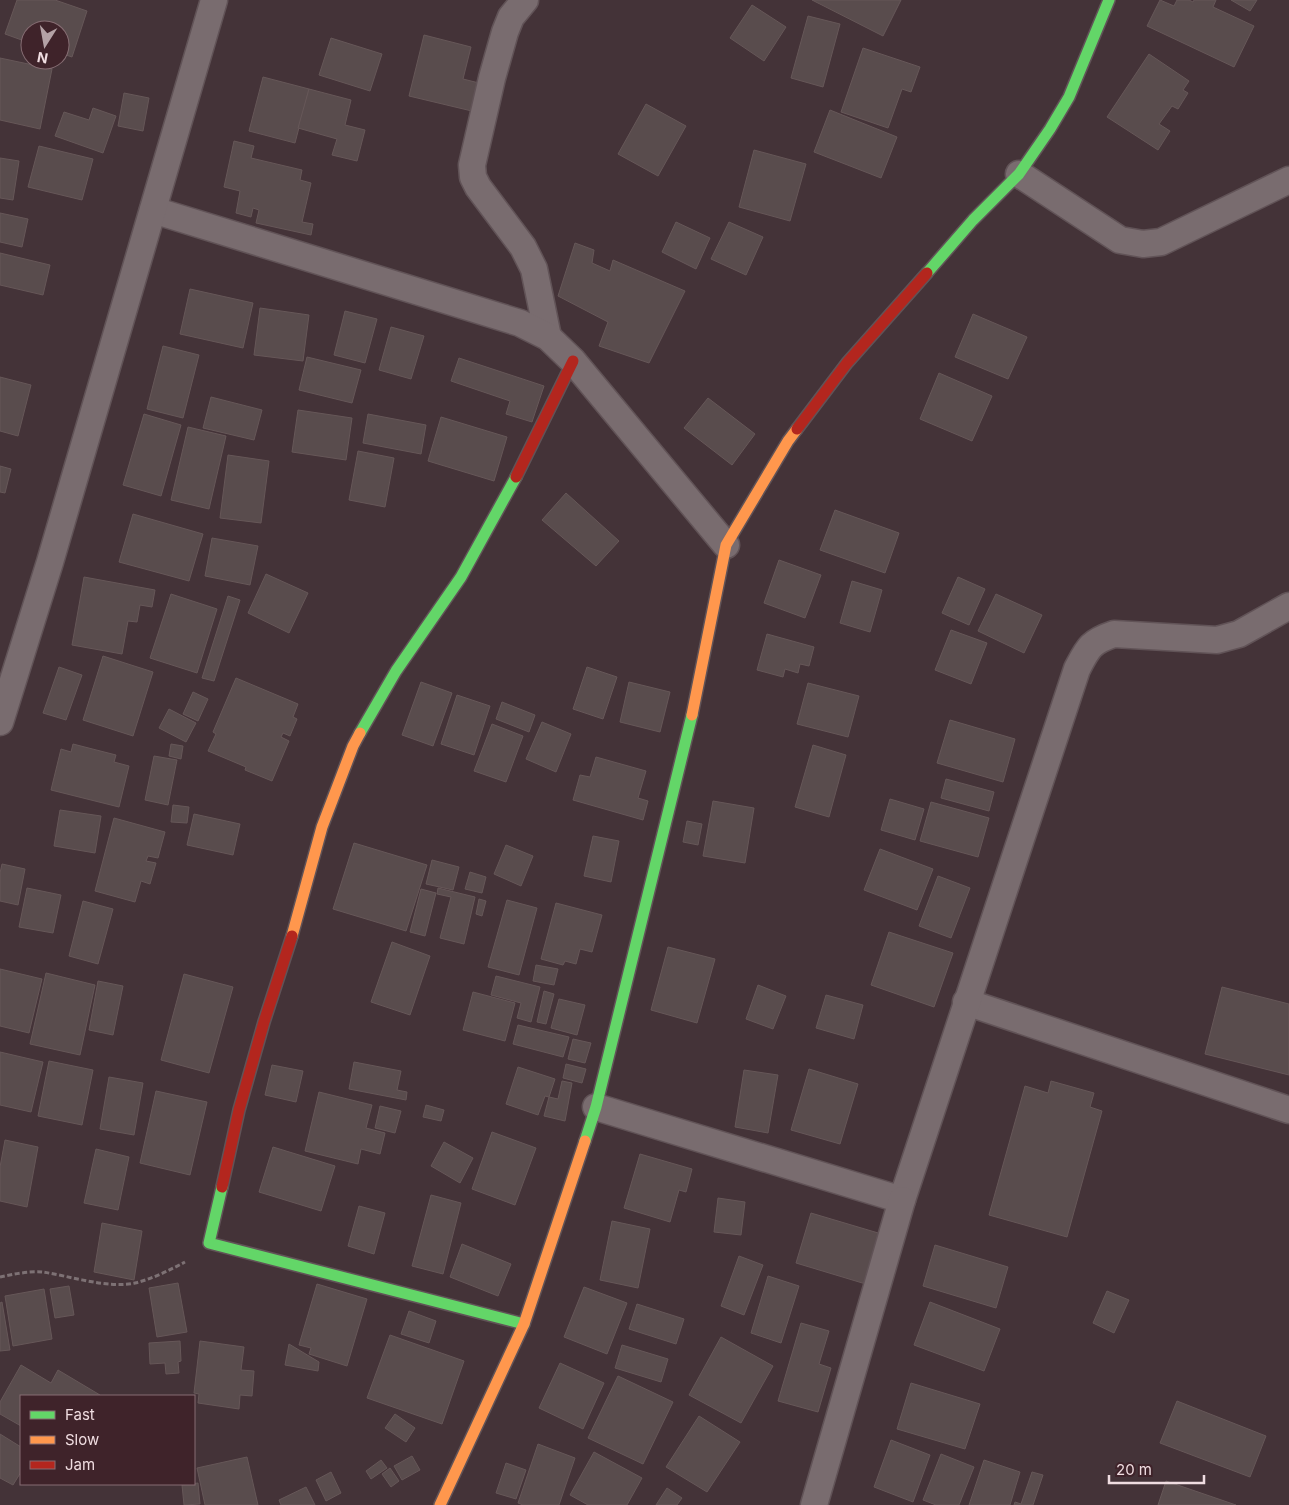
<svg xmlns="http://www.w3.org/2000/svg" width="1289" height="1505" font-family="Inter,sans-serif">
<rect width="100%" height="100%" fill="#443338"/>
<g fill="#594c4d" stroke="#665758">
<polygon points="17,0 55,0 87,11 72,57 60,53 60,30 30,30 30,43 5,34"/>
<polygon points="812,0 901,0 883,36"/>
<polygon points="1160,0 1174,6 1177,0 1189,0 1193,2 1194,0 1216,0 1213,7 1254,26 1234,67 1147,26"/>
<polygon points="1231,0 1257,0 1250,11"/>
<polygon points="752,5 786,27 764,61 730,38"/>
<polygon points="808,16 840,24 823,87 791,78"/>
<polygon points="424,35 471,47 463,79 483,84 476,112 409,96"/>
<polygon points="331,38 382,54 370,91 319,75"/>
<polygon points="863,48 920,67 911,92 902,89 888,128 841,112"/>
<polygon points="1149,54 1189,81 1183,90 1188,93 1178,109 1172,106 1159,124 1170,131 1158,150 1107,117"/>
<polygon points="0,58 52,69 40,129 0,120"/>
<polygon points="263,77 309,89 295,143 249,131"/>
<polygon points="309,89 351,100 345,125 365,130 357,161 332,155 337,139 298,128"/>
<polygon points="124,93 149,98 143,131 118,126"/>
<polygon points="646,104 686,126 658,176 618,154"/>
<polygon points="93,108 116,116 103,153 55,136 64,112 89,120"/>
<polygon points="830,110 897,137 881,178 814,152"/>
<polygon points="234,141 254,146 251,158 302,170 300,180 311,183 302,222 313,224 311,235 256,223 259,210 253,208 251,217 236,213 240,191 224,187"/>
<polygon points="39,146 93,159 82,200 28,187"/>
<polygon points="754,150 806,164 790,221 739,207"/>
<polygon points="0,158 19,161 13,200 0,198"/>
<polygon points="0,213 28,219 22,247 0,242"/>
<polygon points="676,222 710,238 696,269 662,252"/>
<polygon points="729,222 763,237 746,275 711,259"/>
<polygon points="575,243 594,250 592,263 610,271 613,260 685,291 649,363 599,346 608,322 558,296"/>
<polygon points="0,253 50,265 43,295 0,285"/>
<polygon points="190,289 253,303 243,348 180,334"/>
<polygon points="260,308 309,315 303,361 254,355"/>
<polygon points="345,311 377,319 365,363 334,355"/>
<polygon points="973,314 1027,337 1008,379 955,357"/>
<polygon points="391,327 424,336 411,379 379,370"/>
<polygon points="163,346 199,355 183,418 147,409"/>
<polygon points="307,357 361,370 352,403 299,390"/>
<polygon points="459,358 544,386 532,422 506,414 510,401 451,381"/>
<polygon points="939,373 992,396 972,441 920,419"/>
<polygon points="0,377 31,385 18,436 0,431"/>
<polygon points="211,397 262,410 254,440 203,428"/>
<polygon points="708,398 755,434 732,465 684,428"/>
<polygon points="298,410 352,418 346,460 292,452"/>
<polygon points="144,414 181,425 161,496 123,485"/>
<polygon points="368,414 426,425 421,454 363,443"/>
<polygon points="441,417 507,437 494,481 428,461"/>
<polygon points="188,427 226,436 209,509 171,500"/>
<polygon points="358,451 394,458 385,507 349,500"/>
<polygon points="228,455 269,461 261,523 220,518"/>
<polygon points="0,466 11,469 5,493 0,492"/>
<polygon points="566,493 619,541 596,566 542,520"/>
<polygon points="835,510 899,533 885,573 820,550"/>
<polygon points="133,514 203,534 189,581 119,562"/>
<polygon points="212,538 258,546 250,585 205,576"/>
<polygon points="779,560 821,575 805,618 764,603"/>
<polygon points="266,574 308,593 289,633 248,613"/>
<polygon points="84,577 155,590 152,607 140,605 137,622 128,621 122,654 72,645"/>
<polygon points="958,577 985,589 969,625 942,613"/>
<polygon points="852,581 882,590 870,632 840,623"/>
<polygon points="171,594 217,609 197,673 150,658"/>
<polygon points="996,594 1042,615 1024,653 978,631"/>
<polygon points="228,596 240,600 214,681 202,678"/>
<polygon points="951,630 987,643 971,684 935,670"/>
<polygon points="767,634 814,647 809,666 800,664 798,673 785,669 783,677 757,670"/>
<polygon points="103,656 153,672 133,736 83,720"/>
<polygon points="59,667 82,675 66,720 43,713"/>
<polygon points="587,667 617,677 603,719 573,709"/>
<polygon points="236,678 298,704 293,717 297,719 290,736 283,733 281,737 289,741 272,781 245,770 246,767 208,751 216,734 213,732"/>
<polygon points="421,682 452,693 433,746 402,735"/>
<polygon points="629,682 670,692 660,732 620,722"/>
<polygon points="808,683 859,696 848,737 797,724"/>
<polygon points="193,692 208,699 198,721 183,714"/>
<polygon points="457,695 490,706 474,755 441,744"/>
<polygon points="502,702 535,715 529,732 496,719"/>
<polygon points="169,709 196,723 186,742 159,728"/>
<polygon points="950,720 1015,739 1003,782 937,763"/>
<polygon points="542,722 571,734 556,772 526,759"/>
<polygon points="492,724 523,736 506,782 474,771"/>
<polygon points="73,744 116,755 114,762 129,766 119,807 51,790 61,749 71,752"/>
<polygon points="171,744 183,746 181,759 169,756"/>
<polygon points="813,745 846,755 829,817 795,807"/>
<polygon points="154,756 177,760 168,805 145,800"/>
<polygon points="596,757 646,771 638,798 648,801 643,820 573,800 580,775 590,777"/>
<polygon points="946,779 994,792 989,811 941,798"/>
<polygon points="890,799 924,809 915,840 881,830"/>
<polygon points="713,801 754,808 745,863 703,856"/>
<polygon points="931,802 989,818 978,857 920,841"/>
<polygon points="173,805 189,807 187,823 171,822"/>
<polygon points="60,810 101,816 95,853 54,846"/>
<polygon points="194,814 240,824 233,855 187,845"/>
<polygon points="114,818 165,832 158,858 148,856 146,861 156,863 150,884 141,881 135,902 95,891"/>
<polygon points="687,821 702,824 698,845 683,842"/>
<polygon points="593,836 619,841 611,882 584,876"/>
<polygon points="354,843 427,865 406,931 333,909"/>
<polygon points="506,845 533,856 521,886 494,874"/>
<polygon points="880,849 933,869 917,910 864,890"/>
<polygon points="432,860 459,867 453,890 426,884"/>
<polygon points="2,864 25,869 18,905 0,901 0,873"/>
<polygon points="470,872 486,877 482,893 465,889"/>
<polygon points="938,876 970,888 951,938 919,926"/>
<polygon points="27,888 61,895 53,933 19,927"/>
<polygon points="438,888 475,897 464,944 440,938 451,897 437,894"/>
<polygon points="421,889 436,893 425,936 410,932"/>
<polygon points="479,899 486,901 482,916 476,914"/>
<polygon points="507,900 537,908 519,975 488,967"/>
<polygon points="83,901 113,909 98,964 69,956"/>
<polygon points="556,903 602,915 592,952 580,949 576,964 565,961 563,965 541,959"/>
<polygon points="889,932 953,953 934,1007 871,985"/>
<polygon points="392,942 430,956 410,1015 371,1002"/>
<polygon points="668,947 715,959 697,1023 651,1010"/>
<polygon points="536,965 558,969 554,985 533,981"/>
<polygon points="0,969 42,979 29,1033 0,1026"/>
<polygon points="46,973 95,985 80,1055 30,1044"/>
<polygon points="184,974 233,987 209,1073 161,1060"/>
<polygon points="496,976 540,987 531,1022 517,1018 521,1003 491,995"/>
<polygon points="98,981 123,986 113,1035 89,1030"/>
<polygon points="758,985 786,996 773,1029 746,1019"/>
<polygon points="1222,987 1289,1004 1289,1075 1205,1054"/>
<polygon points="544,991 554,994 546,1024 537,1022"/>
<polygon points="473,992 515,1003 505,1041 463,1030"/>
<polygon points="826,995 863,1005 854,1039 816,1028"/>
<polygon points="559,999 585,1005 577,1035 551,1028"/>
<polygon points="518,1025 569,1037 563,1057 513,1044"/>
<polygon points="573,1039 591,1043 585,1063 568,1059"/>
<polygon points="0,1052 43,1062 31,1112 0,1105"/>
<polygon points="49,1061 93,1070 82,1125 38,1116"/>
<polygon points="354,1062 401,1071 397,1090 407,1092 406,1100 349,1089"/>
<polygon points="566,1064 586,1069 582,1083 563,1078"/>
<polygon points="272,1065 303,1071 296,1102 265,1095"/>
<polygon points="518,1067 555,1079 549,1097 545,1096 538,1115 506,1104"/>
<polygon points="809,1069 858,1084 840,1144 791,1130"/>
<polygon points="744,1070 778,1075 768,1133 735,1127"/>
<polygon points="109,1077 143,1083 134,1135 100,1129"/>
<polygon points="562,1081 572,1083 565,1121 544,1116 549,1097 558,1099"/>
<polygon points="1051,1081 1094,1093 1090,1107 1102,1111 1067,1237 989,1215 1025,1086 1048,1093"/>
<polygon points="156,1091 207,1102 190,1175 140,1163"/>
<polygon points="319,1092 372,1105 366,1128 385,1133 380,1154 361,1149 358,1164 305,1151"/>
<polygon points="426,1105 444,1110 441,1121 423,1117"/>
<polygon points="380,1106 401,1111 395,1133 375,1128"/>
<polygon points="492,1132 536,1148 515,1205 472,1189"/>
<polygon points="5,1140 38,1147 27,1207 0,1201 0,1167"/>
<polygon points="444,1142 473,1158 460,1183 431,1166"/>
<polygon points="273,1147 335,1166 321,1211 259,1192"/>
<polygon points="96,1149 129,1157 118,1210 84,1203"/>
<polygon points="640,1154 692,1169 686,1192 679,1190 670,1222 624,1208"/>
<polygon points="431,1195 461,1203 443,1274 412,1266"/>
<polygon points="718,1198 745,1202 741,1235 714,1232"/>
<polygon points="359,1206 385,1213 374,1254 348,1246"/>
<polygon points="811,1213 885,1235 869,1285 796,1263"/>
<polygon points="612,1221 650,1229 638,1288 600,1280"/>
<polygon points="102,1223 142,1231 134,1280 94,1272"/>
<polygon points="462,1244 511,1264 498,1296 450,1277"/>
<polygon points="935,1245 1008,1267 996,1308 923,1286"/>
<polygon points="739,1256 763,1265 744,1315 721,1306"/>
<polygon points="768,1276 799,1286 781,1343 751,1333"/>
<polygon points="178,1283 187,1332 157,1337 149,1288"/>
<polygon points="317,1284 367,1299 347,1366 309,1354 311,1348 299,1345"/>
<polygon points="69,1286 74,1315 55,1318 50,1289"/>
<polygon points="584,1287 627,1303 607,1354 564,1337"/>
<polygon points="44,1289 52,1339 13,1346 5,1296"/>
<polygon points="1107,1291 1129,1300 1114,1333 1093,1323"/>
<polygon points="2,1302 10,1350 0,1351 0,1303"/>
<polygon points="930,1302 1000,1329 984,1371 914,1345"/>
<polygon points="637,1304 684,1319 676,1344 629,1329"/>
<polygon points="409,1311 436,1321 429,1343 401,1334"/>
<polygon points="801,1323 829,1331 819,1364 831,1368 818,1412 778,1401"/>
<polygon points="390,1335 464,1361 442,1424 367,1398"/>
<polygon points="721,1337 773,1366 741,1423 689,1395"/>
<polygon points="180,1341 181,1361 178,1362 179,1373 166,1374 165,1363 150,1364 149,1343"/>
<polygon points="200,1341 244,1347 241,1370 254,1371 252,1396 240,1395 239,1409 198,1403 199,1394 194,1393"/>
<polygon points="289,1344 319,1362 318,1371 285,1365"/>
<polygon points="622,1345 668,1359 661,1382 615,1368"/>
<polygon points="560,1363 604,1383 583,1429 539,1408"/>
<polygon points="21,1365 51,1383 58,1370 100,1395 99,1396 21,1396 21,1426 0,1414 0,1402"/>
<polygon points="618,1376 673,1402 643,1464 588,1438"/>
<polygon points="911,1383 980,1404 965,1449 897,1429"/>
<polygon points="1177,1401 1266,1436 1250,1477 1160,1443"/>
<polygon points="395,1414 415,1428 406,1442 385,1428"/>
<polygon points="699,1416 740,1442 707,1492 666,1467"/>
<polygon points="0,1434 21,1447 21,1472 13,1485 0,1478"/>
<polygon points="891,1440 930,1455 913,1502 874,1487"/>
<polygon points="538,1444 575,1458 559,1505 523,1505 518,1503"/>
<polygon points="594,1452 642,1478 627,1505 588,1505 570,1495"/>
<polygon points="941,1454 974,1467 959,1505 936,1505 923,1500"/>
<polygon points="412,1456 420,1470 402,1480 394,1466"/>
<polygon points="247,1457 258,1505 205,1505 197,1468"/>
<polygon points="381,1460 387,1468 371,1479 366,1471"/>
<polygon points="984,1460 1020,1472 1010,1505 969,1505"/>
<polygon points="506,1463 526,1470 516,1499 496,1493"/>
<polygon points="390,1468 399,1481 391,1487 382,1474"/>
<polygon points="331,1472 341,1493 326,1501 316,1480"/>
<polygon points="1032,1472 1043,1475 1033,1505 1014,1505 1015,1502 1021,1504"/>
<polygon points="1166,1481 1236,1505 1158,1505"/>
<polygon points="198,1483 200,1504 184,1505 182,1485"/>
<polygon points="306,1487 315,1505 281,1505 279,1500"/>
<polygon points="667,1488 682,1498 677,1505 656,1505"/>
</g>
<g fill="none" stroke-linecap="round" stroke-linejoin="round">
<g stroke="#615357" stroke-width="29">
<g id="street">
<polyline points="525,0 511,17 505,32 492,78 472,165 473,177 478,187 523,247 534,269 548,337"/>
<polyline points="1019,174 1120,240 1143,244 1161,242 1289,180"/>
<polyline points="153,210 520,323 548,337 573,361 726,545"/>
<polyline points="0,722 50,562 214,0"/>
<polyline points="966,1002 1289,1110"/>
<path d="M 596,1107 L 902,1200 L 1077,669 C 1088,648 1090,642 1114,634 L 1217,640 L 1239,634 L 1289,606"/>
<polyline points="814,1505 902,1200"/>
</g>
</g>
<g stroke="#615357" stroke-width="14">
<g id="fast">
<polyline points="927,273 973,220 1019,174 1050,129 1069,97 1109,0"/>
<polyline points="360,733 396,671 461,577 516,477"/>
<polyline points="585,1141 596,1107 692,715"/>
<polyline points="222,1187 209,1243 524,1324"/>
</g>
</g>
<g stroke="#615357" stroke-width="14">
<g id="slow">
<polyline points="692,715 726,545 788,441 797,429"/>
<polyline points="292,936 322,827 353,746 360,733"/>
<polyline points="440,1505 524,1324 585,1141"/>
</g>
</g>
<g stroke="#615357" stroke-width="14">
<g id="jam">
<polyline points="797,429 847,363 927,273"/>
<polyline points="516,477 573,361"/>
<polyline points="222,1187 239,1110 264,1022 292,936"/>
</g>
</g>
<path stroke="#7d7174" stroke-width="3" stroke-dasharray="5 2.5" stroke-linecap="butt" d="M 0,1277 C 13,1274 30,1271 42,1272 C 71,1276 107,1289 135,1283 C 152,1279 170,1270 185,1262"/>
<use href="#street" stroke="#796c6f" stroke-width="26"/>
<use href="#fast" stroke="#63d668" stroke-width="11"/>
<use href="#slow" stroke="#ff974d" stroke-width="11"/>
<use href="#jam" stroke="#b3261e" stroke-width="11"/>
</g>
<rect x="20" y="1395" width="175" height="90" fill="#3f232a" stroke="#866d73"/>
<rect x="30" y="1411" width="25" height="8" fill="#63d668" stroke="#866d73"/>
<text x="65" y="1420" font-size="15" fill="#f0dde1">Fast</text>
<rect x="30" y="1436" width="25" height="8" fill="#ff974d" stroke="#866d73"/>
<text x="65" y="1445" font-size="15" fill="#f0dde1">Slow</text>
<rect x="30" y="1461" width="25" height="8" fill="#b3261e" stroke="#866d73"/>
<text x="65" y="1470" font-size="15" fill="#f0dde1">Jam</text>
<g transform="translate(45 45) rotate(191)"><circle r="24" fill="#3f232a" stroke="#866d73"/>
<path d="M0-4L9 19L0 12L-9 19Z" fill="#b4a2a6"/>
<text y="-8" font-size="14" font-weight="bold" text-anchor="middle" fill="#f0dde1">N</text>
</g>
<path d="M1109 1475v8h95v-8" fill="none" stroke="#f0dde1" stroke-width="2.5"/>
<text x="1116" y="1475" font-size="15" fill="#f0dde1" stroke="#3f232a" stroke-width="4" paint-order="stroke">20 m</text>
</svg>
